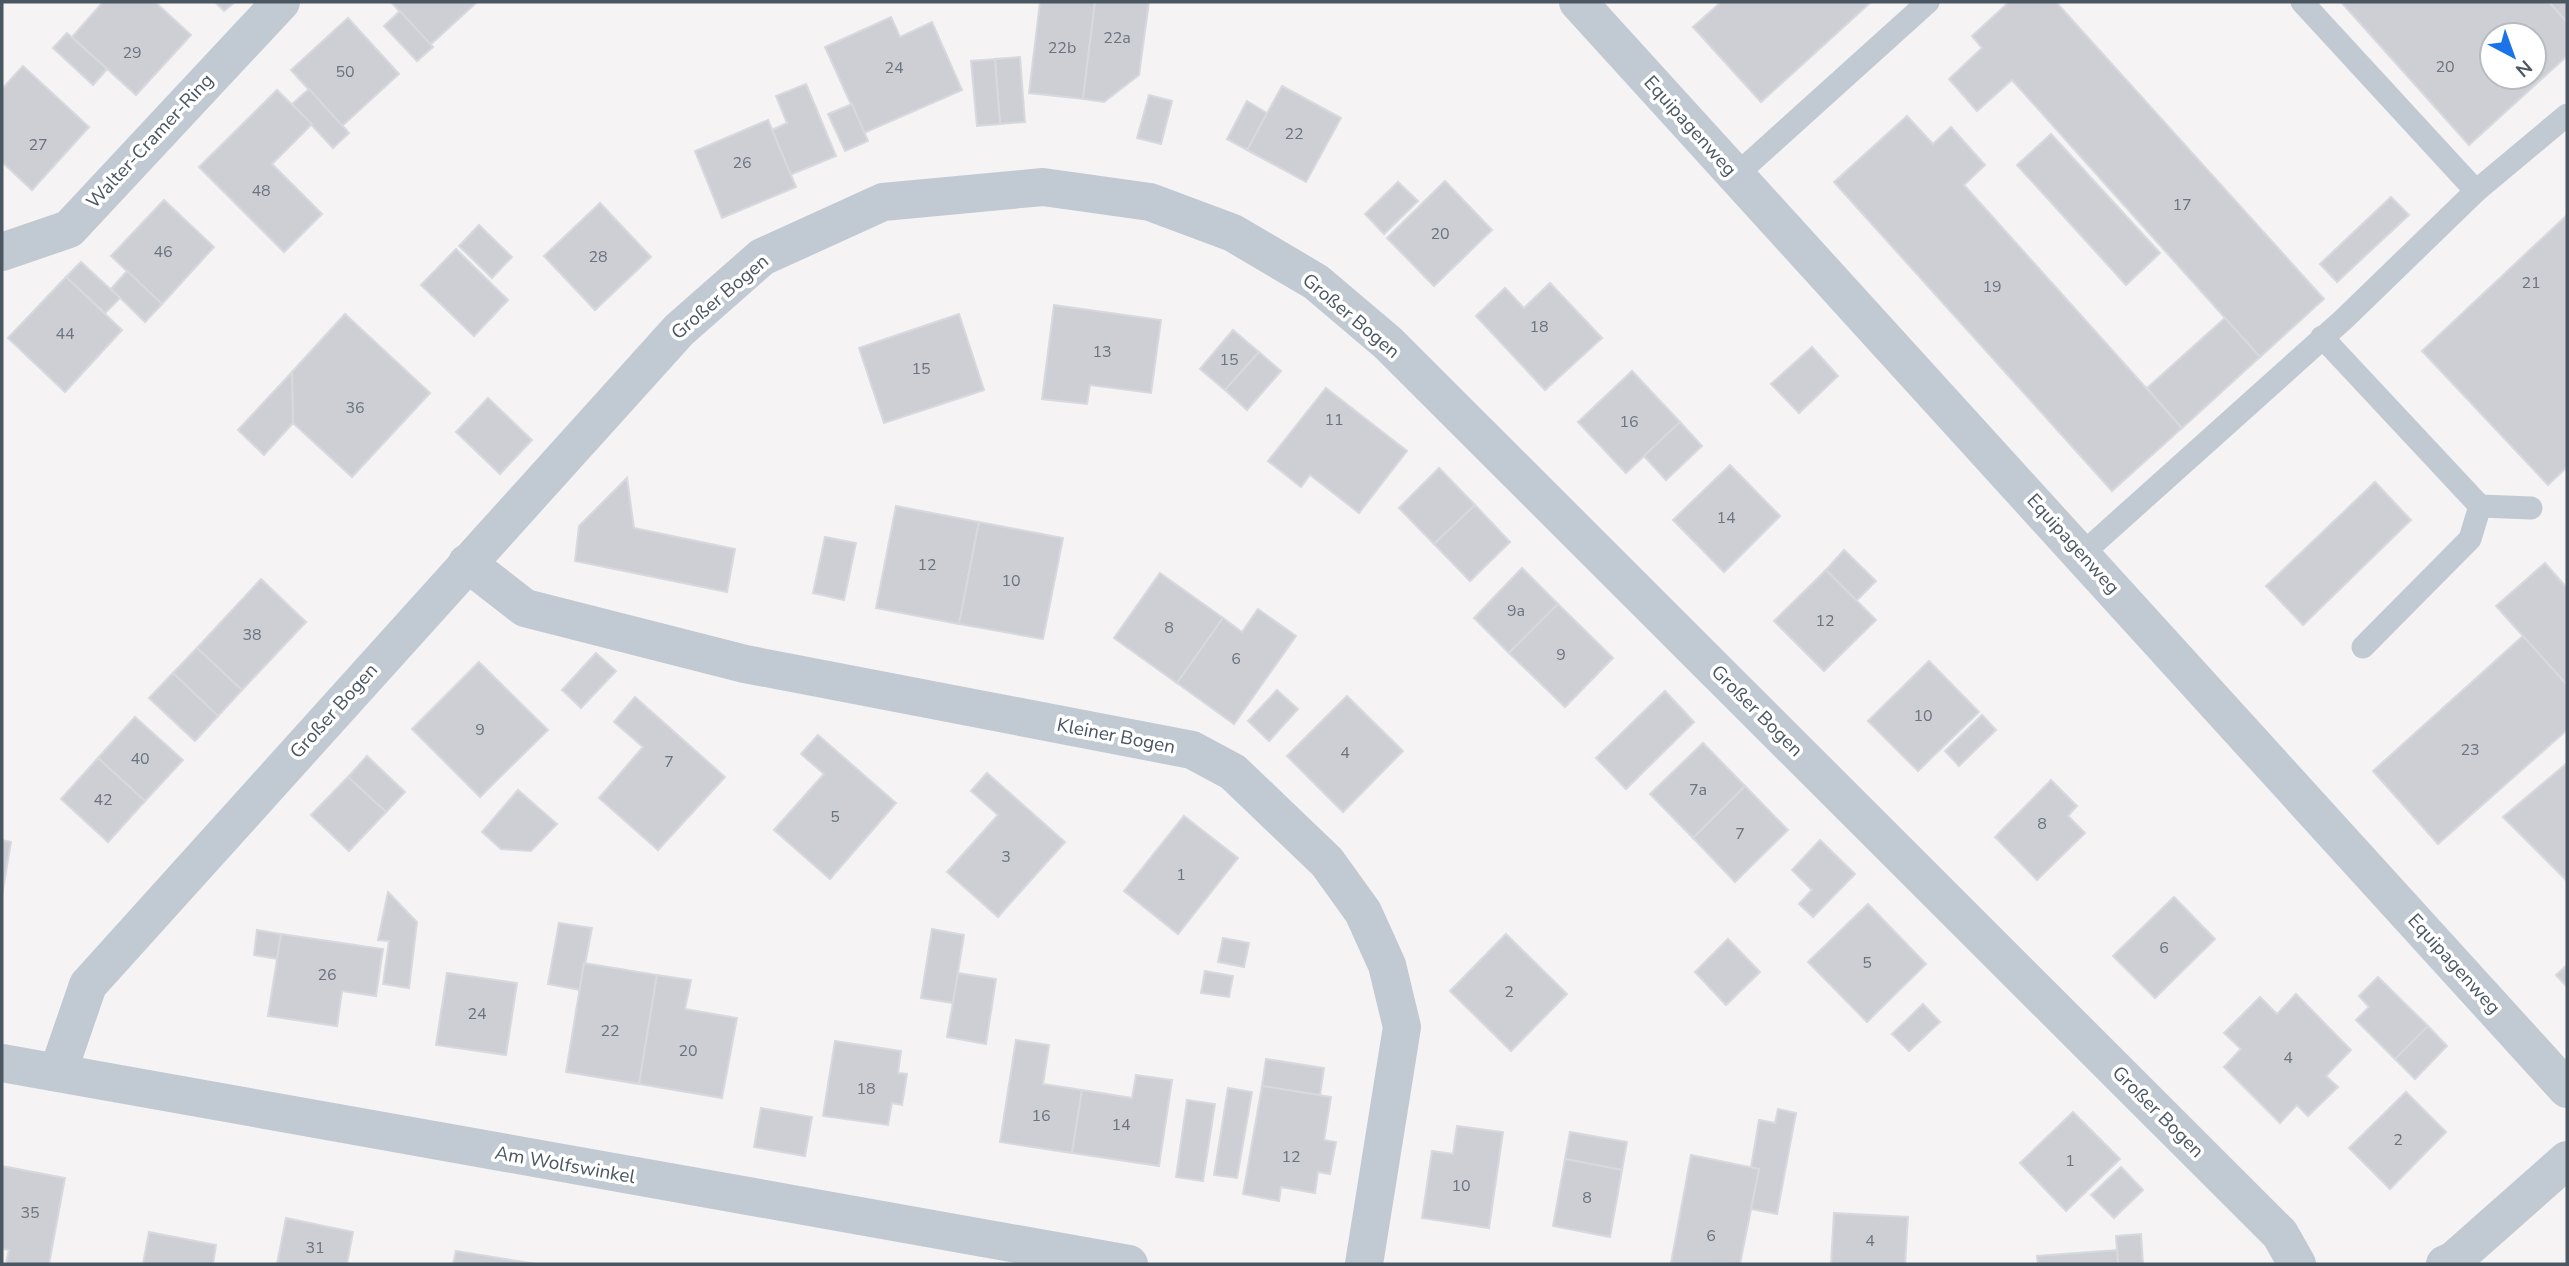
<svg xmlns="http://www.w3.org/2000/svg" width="2569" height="1266" font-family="'Nunito Sans',sans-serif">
<rect width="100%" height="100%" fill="#f5f3f3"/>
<g fill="#cdcfd5" stroke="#d7d9de" stroke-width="2" fill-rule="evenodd">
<polygon points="103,2 155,2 191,35 136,95 72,37"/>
<polygon points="215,2 235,2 224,11"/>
<polygon points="391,2 477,2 430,45"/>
<polygon points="1040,2 1095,2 1083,99 1029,93"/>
<polygon points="1095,2 1149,2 1139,75 1104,102 1083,99"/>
<polygon points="1721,2 1871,2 1761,102 1693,27"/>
<polygon points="2009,2 2056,2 2324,299 2260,357 2012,80 1977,111 1949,79 1982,48 1972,36"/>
<path d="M 2341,2 L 2549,2 L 2567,22 L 2567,56 L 2469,145 ZM 2492,35 L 2534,35 L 2534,77 L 2492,77 Z"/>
<polygon points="2549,2 2567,2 2567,22"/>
<polygon points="400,11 433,47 417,61 384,26"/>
<polygon points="891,17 900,37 932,22 962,90 864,133 825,47"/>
<polygon points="348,18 399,74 342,126 291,70"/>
<polygon points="67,33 107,69 93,85 53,48"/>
<polygon points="1020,57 1025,122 1000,124 995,59"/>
<polygon points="995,59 1000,124 977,126 971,61"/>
<polygon points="23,66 89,127 32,190 2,162 2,89"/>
<polygon points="806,84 836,156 790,175 772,130 787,123 776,96"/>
<polygon points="1282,86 1341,118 1306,182 1247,150"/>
<polygon points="309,89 349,133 333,148 292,104"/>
<polygon points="277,90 312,124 272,164 322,214 284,252 199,167"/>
<polygon points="1149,95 1172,101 1161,144 1137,138"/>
<polygon points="1247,101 1267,113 1247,150 1227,139"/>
<polygon points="852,104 868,141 845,151 828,114"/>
<polygon points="1907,116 1933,144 1951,127 1985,165 1964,185 2182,428 2112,491 1834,182"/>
<polygon points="768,120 796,187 722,218 695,151"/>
<polygon points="2051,134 2160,253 2126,285 2017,165"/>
<polygon points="1445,181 1492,230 1434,286 1387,238"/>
<polygon points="1398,182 1418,201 1384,234 1365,214"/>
<polygon points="2391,197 2409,215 2337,282 2320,264"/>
<polygon points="164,200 214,247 162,304 111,256"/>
<polygon points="600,203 651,257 595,310 544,256"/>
<polygon points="2567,215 2567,467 2548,485 2422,351"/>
<polygon points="479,225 512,257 492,278 459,246"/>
<polygon points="456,249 508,300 474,336 421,285"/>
<polygon points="81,262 120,298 105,313 66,277"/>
<polygon points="127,271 162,304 145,322 111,289"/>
<polygon points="66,277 122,330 65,392 8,338"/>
<polygon points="1550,283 1602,338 1545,390 1476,316 1505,288 1524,308"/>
<polygon points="1054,305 1161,320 1151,393 1090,385 1087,404 1042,399"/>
<polygon points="345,314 430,393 352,477 293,423 292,372"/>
<polygon points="959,314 984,390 884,423 859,348"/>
<polygon points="2225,318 2260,357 2182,428 2147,388"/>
<polygon points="1233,330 1259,352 1225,390 1200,369"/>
<polygon points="1812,347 1838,376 1799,413 1771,384"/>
<polygon points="1259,352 1281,371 1247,410 1225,390"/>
<polygon points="1632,371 1680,422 1626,473 1578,422"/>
<polygon points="292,372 293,423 264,455 238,430"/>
<polygon points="1326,388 1407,451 1359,513 1310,475 1301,487 1268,461"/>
<polygon points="488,398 532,440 500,474 456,432"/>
<polygon points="1680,422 1702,446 1666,480 1644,456"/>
<polygon points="1730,465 1780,516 1724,572 1673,520"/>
<polygon points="1439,468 1475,505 1434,544 1399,508"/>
<polygon points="627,478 634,528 735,549 727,592 575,561 579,526"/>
<polygon points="2375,482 2411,520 2303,625 2266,586"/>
<polygon points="1475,505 1510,542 1470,581 1434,544"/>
<polygon points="896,506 979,522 959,624 876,608"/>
<polygon points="979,522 1063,538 1043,639 959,624"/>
<polygon points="825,537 856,543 844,600 813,593"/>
<polygon points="1844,550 1876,581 1856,601 1826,570"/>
<polygon points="2545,563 2567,588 2567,685 2496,606"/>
<polygon points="1522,568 1558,604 1509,653 1474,618"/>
<polygon points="1826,570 1876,620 1824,671 1774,621"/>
<polygon points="1160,573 1223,618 1177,683 1114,638"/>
<polygon points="261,579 306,622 242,690 197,648"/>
<polygon points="1558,604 1613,658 1565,707 1509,653"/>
<polygon points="1258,609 1296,636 1234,724 1177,683 1223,618 1242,632"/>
<polygon points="2523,636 2567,685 2567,730 2438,844 2373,771"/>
<polygon points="197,648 242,690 218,716 173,673"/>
<polygon points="596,653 616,671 581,708 562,690"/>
<polygon points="1929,661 1979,712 1918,771 1868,721"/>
<polygon points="479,662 548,730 480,797 412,729"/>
<polygon points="173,673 218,716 195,741 149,698"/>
<polygon points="1277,690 1298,709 1269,741 1248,721"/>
<polygon points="1665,691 1694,722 1626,789 1596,758"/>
<polygon points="1347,696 1403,751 1343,812 1287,756"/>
<polygon points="635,697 725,777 658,850 599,798 643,747 614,722"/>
<polygon points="1982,715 1996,730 1959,766 1945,751"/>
<polygon points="135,717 183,760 145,801 98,758"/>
<polygon points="818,735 896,803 830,879 774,830 824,774 801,754"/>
<polygon points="1703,743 1745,786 1693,838 1650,794"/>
<polygon points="367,756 405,792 386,812 348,777"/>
<polygon points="98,758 145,801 108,842 61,799"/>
<polygon points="2567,763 2567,881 2503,817"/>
<polygon points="987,773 1065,842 998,917 947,872 998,815 971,791"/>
<polygon points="348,777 386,812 349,851 311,815"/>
<polygon points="2051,780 2077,806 2068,816 2085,833 2037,880 1995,837"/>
<polygon points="1745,786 1788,830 1735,882 1693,838"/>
<polygon points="518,790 557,824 531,851 501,849 482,832"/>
<polygon points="1184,816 1238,858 1178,934 1124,891"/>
<polygon points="2,840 11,842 2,895"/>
<polygon points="1820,840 1855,874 1813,917 1799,904 1812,890 1792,870"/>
<polygon points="388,892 417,922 409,988 383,984 389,941 378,940"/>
<polygon points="2174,897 2215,939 2155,998 2113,956"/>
<polygon points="1868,904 1926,964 1867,1022 1808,962"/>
<polygon points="559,923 592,928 580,990 548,984"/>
<polygon points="932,929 964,935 953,1003 921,998"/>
<polygon points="257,930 281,934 278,959 254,955"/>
<polygon points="281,934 383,949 376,996 342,991 337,1026 268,1016"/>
<polygon points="1506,934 1567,994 1511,1051 1450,991"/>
<polygon points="1223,938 1249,943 1244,967 1218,962"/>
<polygon points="1728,939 1760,972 1726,1005 1695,972"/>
<polygon points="584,963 657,975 639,1084 566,1072"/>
<polygon points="2567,965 2567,987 2556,975"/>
<polygon points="1205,971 1233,976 1229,997 1201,993"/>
<polygon points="447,973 517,983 506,1055 436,1045"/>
<polygon points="958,973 996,979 986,1044 947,1037"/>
<polygon points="657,975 691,980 685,1009 737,1018 722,1098 639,1084"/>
<polygon points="2378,977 2428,1026 2395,1059 2356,1020 2369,1007 2359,996"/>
<polygon points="2296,994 2351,1050 2326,1076 2338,1087 2308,1116 2297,1105 2280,1123 2224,1067 2241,1049 2224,1033 2260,997 2277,1014"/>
<polygon points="1923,1004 1940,1022 1909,1051 1892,1034"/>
<polygon points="2428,1026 2447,1046 2415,1079 2395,1059"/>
<polygon points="1016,1040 1049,1045 1043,1084 1082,1090 1072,1153 1000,1142"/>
<polygon points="835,1041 901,1051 898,1073 907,1074 902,1105 892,1103 888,1125 823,1116"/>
<polygon points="1266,1059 1324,1068 1320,1095 1262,1086"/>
<polygon points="1136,1075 1172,1080 1159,1166 1072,1153 1082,1090 1132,1098"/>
<polygon points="1262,1086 1331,1097 1324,1140 1336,1142 1330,1174 1318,1172 1315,1193 1281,1187 1279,1201 1243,1194"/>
<polygon points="1228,1088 1252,1092 1237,1178 1214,1175"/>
<polygon points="2406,1092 2446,1132 2390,1189 2349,1148"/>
<polygon points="1187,1100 1215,1104 1203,1181 1176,1177"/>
<polygon points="761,1108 812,1117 805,1156 754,1147"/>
<polygon points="1778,1109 1796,1113 1777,1214 1751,1209 1759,1169 1751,1167 1759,1120 1775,1123"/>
<polygon points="2073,1112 2120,1159 2066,1211 2020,1163"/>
<polygon points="1457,1126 1503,1132 1489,1228 1422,1218 1432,1151 1453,1154"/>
<polygon points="1570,1132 1627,1142 1622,1170 1565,1159"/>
<polygon points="1691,1155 1759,1169 1740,1264 1671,1263"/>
<polygon points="1565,1159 1622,1170 1610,1237 1553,1226"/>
<polygon points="2,1166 65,1178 49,1264 6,1264 9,1250 2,1249"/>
<polygon points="2121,1167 2143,1190 2114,1218 2091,1195"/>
<polygon points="1834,1213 1908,1217 1905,1264 1831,1264"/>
<polygon points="286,1218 353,1232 347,1264 277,1264"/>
<polygon points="149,1232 216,1245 213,1264 143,1264"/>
<polygon points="2141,1234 2143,1264 2118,1264 2116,1236"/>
<polygon points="2117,1250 2118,1264 2038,1264 2037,1256"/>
<polygon points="456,1251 536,1264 453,1264"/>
</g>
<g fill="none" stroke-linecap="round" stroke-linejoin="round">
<g stroke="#c1cad2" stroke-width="23">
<polyline points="1735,176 1928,2"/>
<polyline points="2476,191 2567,115"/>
<polyline points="2322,337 2480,506 2470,539 2363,647"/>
<polyline points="2480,506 2531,508"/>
<polyline points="2082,554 2344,319 2476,191 2302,2"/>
</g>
<g stroke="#c1cad2" stroke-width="38">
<polyline points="1578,2 2567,1089"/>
<polyline points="2,252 69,229 281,2"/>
<polyline points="467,563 525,608 745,664 1192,750 1233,772 1327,862 1363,912 1387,965 1402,1027 1364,1264"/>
<polyline points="2,1063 1129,1264"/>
<polyline points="58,1072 88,985 679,330 762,257 883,202 1043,187 1150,202 1233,233 1316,282 1388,343 2280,1234 2297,1264"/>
<polyline points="2445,1264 2454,1260 2567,1160"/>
</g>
</g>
<g text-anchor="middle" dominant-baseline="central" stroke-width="7" stroke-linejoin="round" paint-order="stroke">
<g font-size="16" fill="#6b747e">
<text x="1117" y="38">22a</text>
<text x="1062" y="48">22b</text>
<text x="132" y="53">29</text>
<text x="2445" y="67">20</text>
<text x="894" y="68">24</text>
<text x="345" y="72">50</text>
<text x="1294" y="134">22</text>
<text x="38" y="145">27</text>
<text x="742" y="163">26</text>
<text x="261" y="191">48</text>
<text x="2182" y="205">17</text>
<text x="1440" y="234">20</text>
<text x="163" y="252">46</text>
<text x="598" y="257">28</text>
<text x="2531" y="283">21</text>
<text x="1992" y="287">19</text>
<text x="1539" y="327">18</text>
<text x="65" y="334">44</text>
<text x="1102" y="352">13</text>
<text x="1229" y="360">15</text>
<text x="921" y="369">15</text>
<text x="355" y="408">36</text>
<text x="1334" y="420">11</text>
<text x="1629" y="422">16</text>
<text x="1726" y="518">14</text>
<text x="927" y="565">12</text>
<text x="1011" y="581">10</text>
<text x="1516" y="611">9a</text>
<text x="1825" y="621">12</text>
<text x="1169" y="628">8</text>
<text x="252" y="635">38</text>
<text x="1561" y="655">9</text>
<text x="1236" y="659">6</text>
<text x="1923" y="716">10</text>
<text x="480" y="730">9</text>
<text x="2470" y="750">23</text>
<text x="1345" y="753">4</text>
<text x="140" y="759">40</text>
<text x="669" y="762">7</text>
<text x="1698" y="790">7a</text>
<text x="103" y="800">42</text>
<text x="835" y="817">5</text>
<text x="2042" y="824">8</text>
<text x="1740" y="834">7</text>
<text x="1006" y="857">3</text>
<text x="1181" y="875">1</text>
<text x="2164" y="948">6</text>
<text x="1867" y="963">5</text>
<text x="327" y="975">26</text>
<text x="1509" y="992">2</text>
<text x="477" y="1014">24</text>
<text x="610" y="1031">22</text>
<text x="688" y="1051">20</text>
<text x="2288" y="1058">4</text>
<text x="866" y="1089">18</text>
<text x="1041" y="1116">16</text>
<text x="1121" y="1125">14</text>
<text x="2398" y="1140">2</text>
<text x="1291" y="1157">12</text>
<text x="2070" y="1161">1</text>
<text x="1461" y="1186">10</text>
<text x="1587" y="1198">8</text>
<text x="30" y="1213">35</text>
<text x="1711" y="1236">6</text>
<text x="1870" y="1241">4</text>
<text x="315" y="1248">31</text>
</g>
<g font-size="19" fill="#4a5661" stroke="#fff">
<text transform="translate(1690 126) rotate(48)">Equipagenweg</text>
<text transform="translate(150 141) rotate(-47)">Walter-Cramer-Ring</text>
<text transform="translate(720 297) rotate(-40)">Großer Bogen</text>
<text transform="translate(1351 316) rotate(40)">Großer Bogen</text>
<text transform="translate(2073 544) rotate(48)">Equipagenweg</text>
<text transform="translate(334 711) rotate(-48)">Großer Bogen</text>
<text transform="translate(1757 711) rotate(45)">Großer Bogen</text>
<text transform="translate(1116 736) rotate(11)">Kleiner Bogen</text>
<text transform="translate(2454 964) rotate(48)">Equipagenweg</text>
<text transform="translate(2158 1112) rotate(45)">Großer Bogen</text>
<text transform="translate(565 1165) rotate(10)">Am Wolfswinkel</text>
</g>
</g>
<rect width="2569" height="1266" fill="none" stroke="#4a5661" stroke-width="7"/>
<g transform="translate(2513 56) rotate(139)"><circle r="33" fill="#ffffff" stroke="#b7bbc0" stroke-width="2"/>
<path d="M0-5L12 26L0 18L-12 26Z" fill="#1a73e8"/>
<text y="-10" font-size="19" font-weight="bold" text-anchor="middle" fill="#4a5661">N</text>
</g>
</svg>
